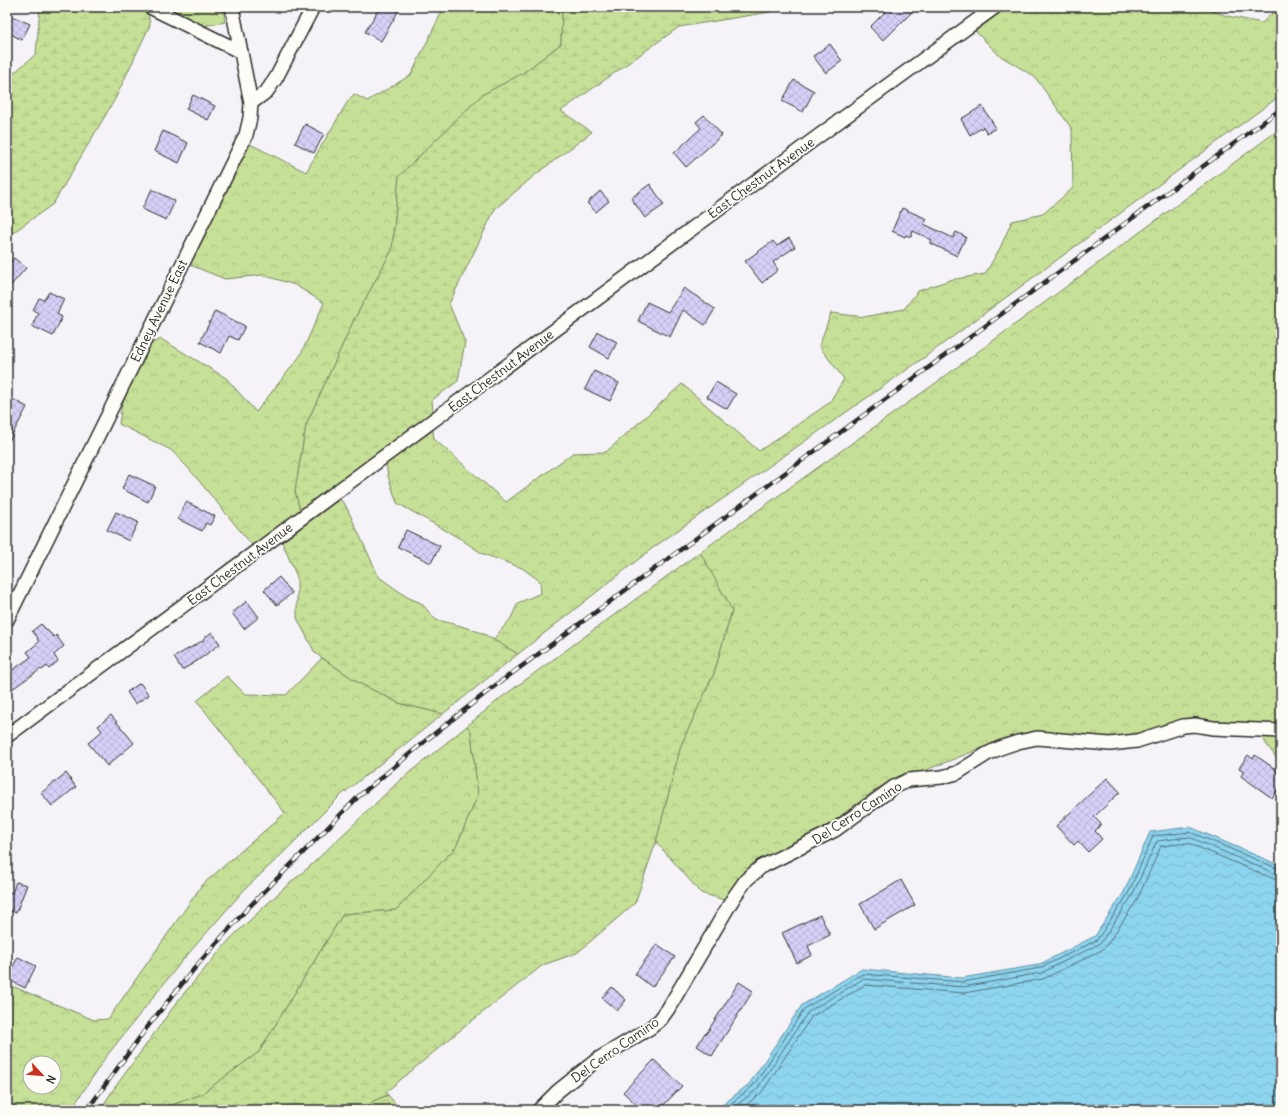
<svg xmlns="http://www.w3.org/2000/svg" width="1288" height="1117" font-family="Delius,sans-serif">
<defs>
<pattern id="forest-crowns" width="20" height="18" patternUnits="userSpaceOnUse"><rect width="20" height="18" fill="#c6e097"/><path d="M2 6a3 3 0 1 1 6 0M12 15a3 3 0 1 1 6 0" fill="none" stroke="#aac082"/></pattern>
<pattern id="wetland-marsh" width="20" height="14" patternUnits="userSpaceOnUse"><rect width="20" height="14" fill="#c6e097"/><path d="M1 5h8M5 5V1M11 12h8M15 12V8" fill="none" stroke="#aac082"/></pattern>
<pattern id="water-waves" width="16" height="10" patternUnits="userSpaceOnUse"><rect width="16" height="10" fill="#8dd5ef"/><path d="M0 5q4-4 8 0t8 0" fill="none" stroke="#7ab7cd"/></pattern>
<pattern id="building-cross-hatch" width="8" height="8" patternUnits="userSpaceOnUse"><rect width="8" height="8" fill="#d7cff7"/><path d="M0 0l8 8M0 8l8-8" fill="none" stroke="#b9b2d4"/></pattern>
</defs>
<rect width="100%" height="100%" fill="#f5f3f7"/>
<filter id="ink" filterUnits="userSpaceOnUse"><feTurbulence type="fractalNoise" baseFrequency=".025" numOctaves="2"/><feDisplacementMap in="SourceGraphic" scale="8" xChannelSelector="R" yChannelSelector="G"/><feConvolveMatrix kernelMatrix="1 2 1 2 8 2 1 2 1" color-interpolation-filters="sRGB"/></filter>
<g filter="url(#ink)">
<g fill="url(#forest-crowns)" stroke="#788661" fill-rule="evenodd">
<polygon points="165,7 223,7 225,22 203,26"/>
<polygon points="444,7 561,7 562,11 561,44 523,73 482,95 399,176 392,250 353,322 306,425 295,491 300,510 252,545 190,470 171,450 119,424 122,403 151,344 161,339 226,378 256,412 300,356 324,303 295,285 263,275 225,279 190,265 250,144 306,172 348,101 354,94 367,101 411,75"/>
<polygon points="1008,7 1203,7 1227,16 1262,23 1278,7 1281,7 1281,95 925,357 654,547 518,654 493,640 511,618 518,603 541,593 540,581 522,568 483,554 459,538 397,503 388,476 386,464 433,430 434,439 506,502 573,453 606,452 682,384 759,451 829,403 844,379 819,346 831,313 864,317 904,309 918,291 950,280 985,274 1000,248 1012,221 1043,214 1073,188 1072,129 1035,77 999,55 975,31"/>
<polygon points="1281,128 1281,724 1213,721 1194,718 1180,720 1136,734 1103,737 1034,732 1015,735 997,741 982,748 921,772 905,774 890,781 874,791 830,824 756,862 740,876 724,900 701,893 656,842 681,745 714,673 732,611 700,552 937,382"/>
<path d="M 322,658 L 359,683 L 399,703 L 443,714 L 340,796 L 280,856 L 244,890 L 182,961 L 105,1058 L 71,1110 L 7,1110 L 7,984 L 94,1020 L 108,1019 L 202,885 L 285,813 L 197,701 L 227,676 L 245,694 L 286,695 ZM 30,1063 L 54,1063 L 54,1087 L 30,1087 Z"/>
<polygon points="467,726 471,731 478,795 456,847 396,910 343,914 259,1052 200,1095 169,1106 164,1110 100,1110 113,1090 180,998 230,939 283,889 309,867 399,781"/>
<polygon points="1256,736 1281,738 1281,764 1261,737"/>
<polygon points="388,1095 401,1110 364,1110 373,1101"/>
</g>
<g fill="url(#wetland-marsh)" stroke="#788661">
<polygon points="40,7 136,7 148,13 150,25 115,99 53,204 7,237 7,76 15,72 36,54"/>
<polygon points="561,7 772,7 770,12 679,27 561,111 592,132 535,175 495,209 449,304 465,342 458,381 432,400 433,412 300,510 295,491 306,425 353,322 392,250 399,176 482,95 523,73 561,44 562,11"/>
<polygon points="340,499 346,506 379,577 407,597 421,603 436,620 455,624 482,633 518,654 443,714 399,703 359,683 315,653 297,618 297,577 282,542"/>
<polygon points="700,552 732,610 714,673 681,745 656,842 635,903 577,953 543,965 458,1032 386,1092 388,1095 373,1101 364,1110 164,1110 169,1106 200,1095 259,1052 343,914 396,910 456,847 478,795 471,731 467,726 502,697"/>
</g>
<polygon fill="url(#water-waves)" stroke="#6691a1" points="1190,827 1281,866 1281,1110 716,1110 749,1084 802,1005 862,969 962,978 1038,965 1095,936 1124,892 1150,832"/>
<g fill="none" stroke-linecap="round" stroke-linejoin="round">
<g stroke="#526f79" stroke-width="1">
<polyline points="723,1110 753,1086 805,1008 862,974 963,982 1040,968 1097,940 1128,894 1153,836 1190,832 1281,870"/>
<polyline points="731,1110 757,1089 808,1012 863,979 963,987 1041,973 1099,944 1102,941 1132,896 1157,841 1189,837 1276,874 1281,875"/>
<polyline points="740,1110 762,1092 812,1016 865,985 964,993 1043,979 1102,950 1107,945 1137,900 1161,846 1188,843 1274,879 1281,881"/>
</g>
</g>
<g fill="url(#building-cross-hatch)" stroke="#2b2b2b">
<polygon points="380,7 393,7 399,10 381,41 365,32"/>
<polygon points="890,7 917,7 883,41 870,27"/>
<polygon points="7,14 30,24 22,40 7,32"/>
<polygon points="830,44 842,61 826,73 813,56"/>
<polygon points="794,80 814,91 803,112 782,101"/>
<polygon points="193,95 215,106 208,120 186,109"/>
<polygon points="982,106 996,128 987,133 983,127 970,135 961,119"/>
<polygon points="704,115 722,135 686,167 674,153 701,128 696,122"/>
<polygon points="305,124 324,134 314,153 295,143"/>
<polygon points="163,131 188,143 179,163 154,151"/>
<polygon points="650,184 664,205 645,218 631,198"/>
<polygon points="152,189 175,201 166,220 142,209"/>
<polygon points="600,191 609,201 596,212 587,203"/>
<polygon points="902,208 927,219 924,224 953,238 956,232 966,237 957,256 930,243 932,240 913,231 911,237 906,235 905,237 892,231"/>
<polygon points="789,238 795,247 773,262 778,270 762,283 745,261 773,241 777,246"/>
<polygon points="14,258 26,268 7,290 7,267"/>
<polygon points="684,288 715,309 705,325 683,310 670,337 638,321 647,302 668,312"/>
<polygon points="49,292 64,299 57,314 62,317 53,336 32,326 38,313 33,310 39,298 44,300"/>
<polygon points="215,311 245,326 238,340 229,336 221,353 200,342"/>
<polygon points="598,332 617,342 609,358 590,347"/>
<polygon points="594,371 619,383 610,401 585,389"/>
<polygon points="716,382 736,394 727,409 707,397"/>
<polygon points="7,396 27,407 7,445"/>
<polygon points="129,474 155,486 148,502 122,489"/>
<polygon points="186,502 215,516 210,525 206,523 202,531 178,519"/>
<polygon points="116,512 138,522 129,541 107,530"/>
<polygon points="406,530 440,546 431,563 398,547"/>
<polygon points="279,577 292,593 277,605 264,590"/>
<polygon points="247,601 259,617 244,629 232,613"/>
<polygon points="41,624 54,637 56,635 64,646 54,655 58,661 49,669 47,666 42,670 41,669 12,689 7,682 7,674 31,657 27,652 39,642 37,639 38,638 32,631"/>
<polygon points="212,632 220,644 197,661 182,670 174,657 204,640 203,639"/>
<polygon points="140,683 149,695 135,704 127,692"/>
<polygon points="111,715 134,743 107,766 88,743 102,731 98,726"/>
<polygon points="1248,755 1253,759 1255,755 1281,773 1281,785 1272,798 1241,776 1244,771 1239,768"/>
<polygon points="66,773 76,787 52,806 41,793"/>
<polygon points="1107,778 1120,792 1094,817 1101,824 1095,831 1102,839 1088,852 1078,841 1074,845 1056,826"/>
<polygon points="901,880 915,905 874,929 860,904"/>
<polygon points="16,882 27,885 16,913 7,909 7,891 12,893"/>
<polygon points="820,915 830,935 808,946 812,955 797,963 782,933"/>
<polygon points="657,944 675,957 652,987 635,974"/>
<polygon points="18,957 36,966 25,988 7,979"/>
<polygon points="739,982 753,991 712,1056 697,1046 705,1033 706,1034"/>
<polygon points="612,987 626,1000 617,1011 602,998"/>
<polygon points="654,1060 682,1086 659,1110 642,1110 623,1092"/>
</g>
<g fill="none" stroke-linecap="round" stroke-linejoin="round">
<g stroke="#2b2b2b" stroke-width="16">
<g id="minor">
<polyline points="150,7 241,52"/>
<polyline points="251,103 267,91 276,78 313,7"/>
<polyline points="7,620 246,135 250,118 251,103 232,7"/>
<polyline points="7,736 667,247 995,7"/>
<polyline points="539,1110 558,1091 598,1059 650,1028 660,1020 668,1009 734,897 746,880 761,867 835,830 894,787 909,780 942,777 957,773 987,754 1000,748 1018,742 1037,738 1110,744 1137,741 1183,726 1195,725 1213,728 1281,731"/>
</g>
</g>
<use href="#minor" stroke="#fdfcf7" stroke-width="13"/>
<g stroke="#2b2b2b" stroke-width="4.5">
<polyline id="rail" points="87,1110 148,1026 198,964 245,911 359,796 424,742 492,688 1281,109"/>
</g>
<use href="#rail" stroke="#fdfcf7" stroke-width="3" stroke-dasharray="9" stroke-linecap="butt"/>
</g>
</g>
<g text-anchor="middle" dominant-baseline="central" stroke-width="3.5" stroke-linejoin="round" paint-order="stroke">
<g font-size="13" fill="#2b2b2b" stroke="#fdfcf7">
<text transform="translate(761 178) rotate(-36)">East Chestnut Avenue</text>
<text transform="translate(159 311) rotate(-64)">Edney Avenue East</text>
<text transform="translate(501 371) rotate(-37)">East Chestnut Avenue</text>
<text transform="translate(240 564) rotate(-37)">East Chestnut Avenue</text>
<text transform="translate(857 813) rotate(-33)">Del Cerro Camino</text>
<text transform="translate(615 1050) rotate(-35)">Del Cerro Camino</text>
</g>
</g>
<rect width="1288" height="1117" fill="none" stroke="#fdfcf7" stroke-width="24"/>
<rect x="12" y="12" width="1264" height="1093" fill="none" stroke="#2b2b2b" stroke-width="1.5" filter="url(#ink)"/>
<g transform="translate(42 1075) rotate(116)"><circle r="19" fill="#fdfcf7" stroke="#a9a8a5"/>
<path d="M0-3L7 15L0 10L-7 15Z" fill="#c8321e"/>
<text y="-6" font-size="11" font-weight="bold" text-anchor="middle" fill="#2b2b2b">N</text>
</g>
</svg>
